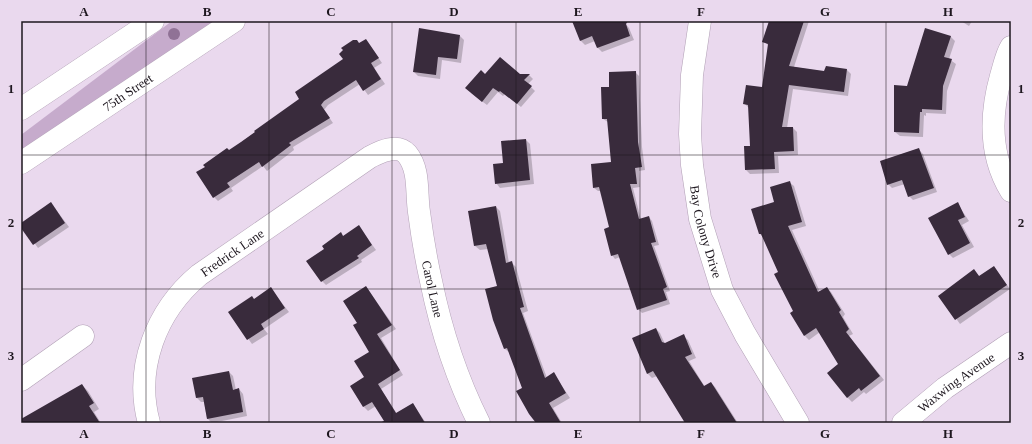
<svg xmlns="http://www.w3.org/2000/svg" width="1032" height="444" font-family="Georgia,serif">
<rect width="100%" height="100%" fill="#ead9ee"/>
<polygon fill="#c6abcc" points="172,21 215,21 21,150 21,135"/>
<g fill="#0003">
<polygon points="573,21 615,21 625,23 629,28 634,40 602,52 598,48 595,41 585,45 581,41"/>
<polygon points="770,21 809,21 794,67 825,72 847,70 851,74 848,96 793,89 787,128 793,128 797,132 798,155 778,156 779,173 750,174 746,170 751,147 749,108 744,103 763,89 769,46 764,41"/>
<polygon points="961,21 972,21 969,26"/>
<polygon points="420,29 460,36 464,40 461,63 442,60 440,79 418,76 414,72"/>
<polygon points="950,36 955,41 949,59 956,64 947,91 946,114 926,113 926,116 924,115 923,137 900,136 895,132 907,87"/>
<polygon points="366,40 382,63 374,68 385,84 368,95 360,84 328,105 324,110 333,123 293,147 294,150 267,171 263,166 231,188 233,191 218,201 214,197 229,151 301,99 360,44"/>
<polygon points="635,72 639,76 642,147 645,170 639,171 640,187 633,188 641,220 649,217 652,221 659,245 654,246 670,291 666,292 670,304 642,313 638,309 620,257 615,259 612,255 610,228 601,191 598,191 594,188 612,163 608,122 603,119 610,88"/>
<polygon points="486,75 529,75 533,79 528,84 535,91 521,107 505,94 503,96 498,92 487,105 471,93"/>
<polygon points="526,140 530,144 534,184 500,188 496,183 504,164"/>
<polygon points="918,149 923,154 937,192 913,200 909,196 905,184 892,188 888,184"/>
<polygon points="789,182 794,186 806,226 792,230 820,292 827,288 831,292 845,314 843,317 853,334 849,336 884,380 866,394 864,392 852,402 847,397 840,365 820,332 809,340 804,335 779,273 763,237 760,234 775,202"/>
<polygon points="51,203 69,227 38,248 21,224"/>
<polygon points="957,203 969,221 962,225 974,247 953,258 949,254"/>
<polygon points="496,207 500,211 509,263 511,262 516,267 528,311 523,313 547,378 554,374 570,398 553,408 562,423 536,423 510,353 505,349 487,290 498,287 488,249 480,250 475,246"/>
<polygon points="359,227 376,250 361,260 362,262 326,285 322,281 341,234 344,237"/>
<polygon points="994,267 1010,289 960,324 940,296 974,270 980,277"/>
<polygon points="366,287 396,329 381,338 403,375 381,389 397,414 413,404 426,423 386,423 376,406 368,411 364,407 351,386 365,378 370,352 358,323"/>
<polygon points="271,289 289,312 264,329 268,334 252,344 229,312 255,300"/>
<polygon points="656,329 660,333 665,344 683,336 688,340 696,358 689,361 705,387 711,383 715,387 738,423 686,423 657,376 652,378 648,374 634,339"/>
<polygon points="229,372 233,376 236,390 239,389 243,394 247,416 212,423 207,418 204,402 201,402 197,398 193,379"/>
<polygon points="82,385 88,391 99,409 94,412 101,423 21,423 21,421"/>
</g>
<g fill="#392b3c">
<polygon points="572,21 628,21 626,24 630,36 597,48 592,36 580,41"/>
<polygon points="769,21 804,21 789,66 824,71 826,66 847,69 844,92 789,85 782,127 793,127 794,151 774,152 775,169 745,170 744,146 750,146 748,105 743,104 746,85 762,87 768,44 762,42"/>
<polygon points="419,28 460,35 457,59 438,57 436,75 413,72"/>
<polygon points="925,28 951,36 944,57 952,59 943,86 942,110 922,109 922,112 920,112 919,133 894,132 894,85 907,86"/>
<polygon points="366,39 379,58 371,63 381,79 363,91 356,80 324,101 321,105 330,118 289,143 291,145 262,167 259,162 227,183 230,187 213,198 196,172 205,167 203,165 227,148 229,150 241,142 255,132 254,131 299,99 295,92 343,59 339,54 343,50 341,48 353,40 357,40 359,43"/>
<polygon points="500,57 520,74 530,74 524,80 532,86 517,104 500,91 499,92 493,88 482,102 465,88 481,70 485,74"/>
<polygon points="636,71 638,142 642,167 635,168 637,184 630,184 639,219 649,216 656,242 651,243 667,287 663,289 667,300 637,310 618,254 611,256 604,229 609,227 599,187 593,188 591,164 611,162 607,119 602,119 601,87 609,87 609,72"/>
<polygon points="526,139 530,180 495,184 493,164 503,163 501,141"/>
<polygon points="919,148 934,188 908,197 902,180 887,185 880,161"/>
<polygon points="790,181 802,222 788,226 818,292 827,287 841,310 839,312 849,329 846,332 880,376 861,391 859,388 847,398 827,373 838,364 816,328 804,336 790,313 793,311 774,274 778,272 761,234 759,234 751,209 774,202 770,187"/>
<polygon points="51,202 65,223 33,245 21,228 21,223"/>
<polygon points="958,202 965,217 958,220 970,243 948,255 928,218"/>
<polygon points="496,206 506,263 512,261 524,307 520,308 545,378 554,372 566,393 549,403 561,423 536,423 529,414 516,391 522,388 507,348 504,349 493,320 485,289 497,286 486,244 474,246 468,211"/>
<polygon points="359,225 372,245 357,256 359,258 321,282 306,261 324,249 322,246 341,232 343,236"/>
<polygon points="994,266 1007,285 955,320 938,296 974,269 979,276"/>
<polygon points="366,286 392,325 377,334 400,370 378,384 396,413 413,403 425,423 379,423 384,421 372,402 363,407 350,386 364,377 354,361 369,352 353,325 357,323 343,301"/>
<polygon points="271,287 285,308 261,324 264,329 247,340 228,312 252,296 254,299"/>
<polygon points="656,328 662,342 665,343 684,334 692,354 685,357 704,386 711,382 737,423 685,423 653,371 647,374 632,338"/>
<polygon points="229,371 233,390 239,388 243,412 207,419 203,397 196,398 192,378"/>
<polygon points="82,384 94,403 89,406 100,423 21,423 21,419"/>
</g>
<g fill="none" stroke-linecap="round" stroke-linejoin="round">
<g stroke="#b2a1b6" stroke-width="23">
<g id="minor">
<path id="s1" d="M 700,21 L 692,75 L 690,134 L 692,165 L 700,219 L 722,290 L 745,334 L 798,423"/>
<path d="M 1011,47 C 1006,55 1004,66 1001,76 C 990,115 989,155 1011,191"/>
<polyline points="21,380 83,336"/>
<path id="s2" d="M 149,423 C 134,368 156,311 199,275 L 370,157 C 380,152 397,143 407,154 C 420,170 416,192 419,212 C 422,235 426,259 431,281 C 441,330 457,379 479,423"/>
<path id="s3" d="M 903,423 L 945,388 L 1011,343"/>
</g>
</g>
<g stroke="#b2a1b6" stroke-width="23">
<g id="major">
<polyline points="21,109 153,21"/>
<path id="s4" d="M 21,163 L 234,21"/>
</g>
</g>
<use href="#minor" stroke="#fff" stroke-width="22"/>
<use href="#major" stroke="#fff" stroke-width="22"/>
</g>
<circle fill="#907296" cx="174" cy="34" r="6"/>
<path fill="none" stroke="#1e171f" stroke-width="1" stroke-opacity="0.55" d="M 146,21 L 146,423M 269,21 L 269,423M 392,21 L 392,423M 516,21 L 516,423M 640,21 L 640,423M 763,21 L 763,423M 886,21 L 886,423M 21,155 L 1011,155M 21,289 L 1011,289"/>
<g text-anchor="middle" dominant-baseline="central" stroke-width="4" stroke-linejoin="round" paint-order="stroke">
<g font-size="13" fill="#1e171f" stroke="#ead9ee">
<text stroke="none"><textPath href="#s4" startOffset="128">75th Street</textPath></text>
<text stroke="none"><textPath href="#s1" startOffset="213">Bay Colony Drive</textPath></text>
<text stroke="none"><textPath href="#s2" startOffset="205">Fredrick Lane</textPath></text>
<text stroke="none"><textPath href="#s2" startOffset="551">Carol Lane</textPath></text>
<text stroke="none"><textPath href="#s3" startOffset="67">Waxwing Avenue</textPath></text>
</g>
</g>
<rect width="1032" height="444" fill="none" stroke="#ead9ee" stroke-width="44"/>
<rect x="22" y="22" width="988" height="400" fill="none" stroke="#1e171f" stroke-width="1.5"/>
<g font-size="13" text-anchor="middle" font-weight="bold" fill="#1e171f">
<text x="84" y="16">A</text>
<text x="207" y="16">B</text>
<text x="331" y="16">C</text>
<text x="454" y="16">D</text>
<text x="578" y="16">E</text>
<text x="701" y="16">F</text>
<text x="825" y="16">G</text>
<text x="948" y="16">H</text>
<text x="11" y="93">1</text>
<text x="1021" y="93">1</text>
<text x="11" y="227">2</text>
<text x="1021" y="227">2</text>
<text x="11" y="360">3</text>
<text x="1021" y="360">3</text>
<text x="84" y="438">A</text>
<text x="207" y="438">B</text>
<text x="331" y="438">C</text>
<text x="454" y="438">D</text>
<text x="578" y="438">E</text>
<text x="701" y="438">F</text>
<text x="825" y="438">G</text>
<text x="948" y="438">H</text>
</g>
</svg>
